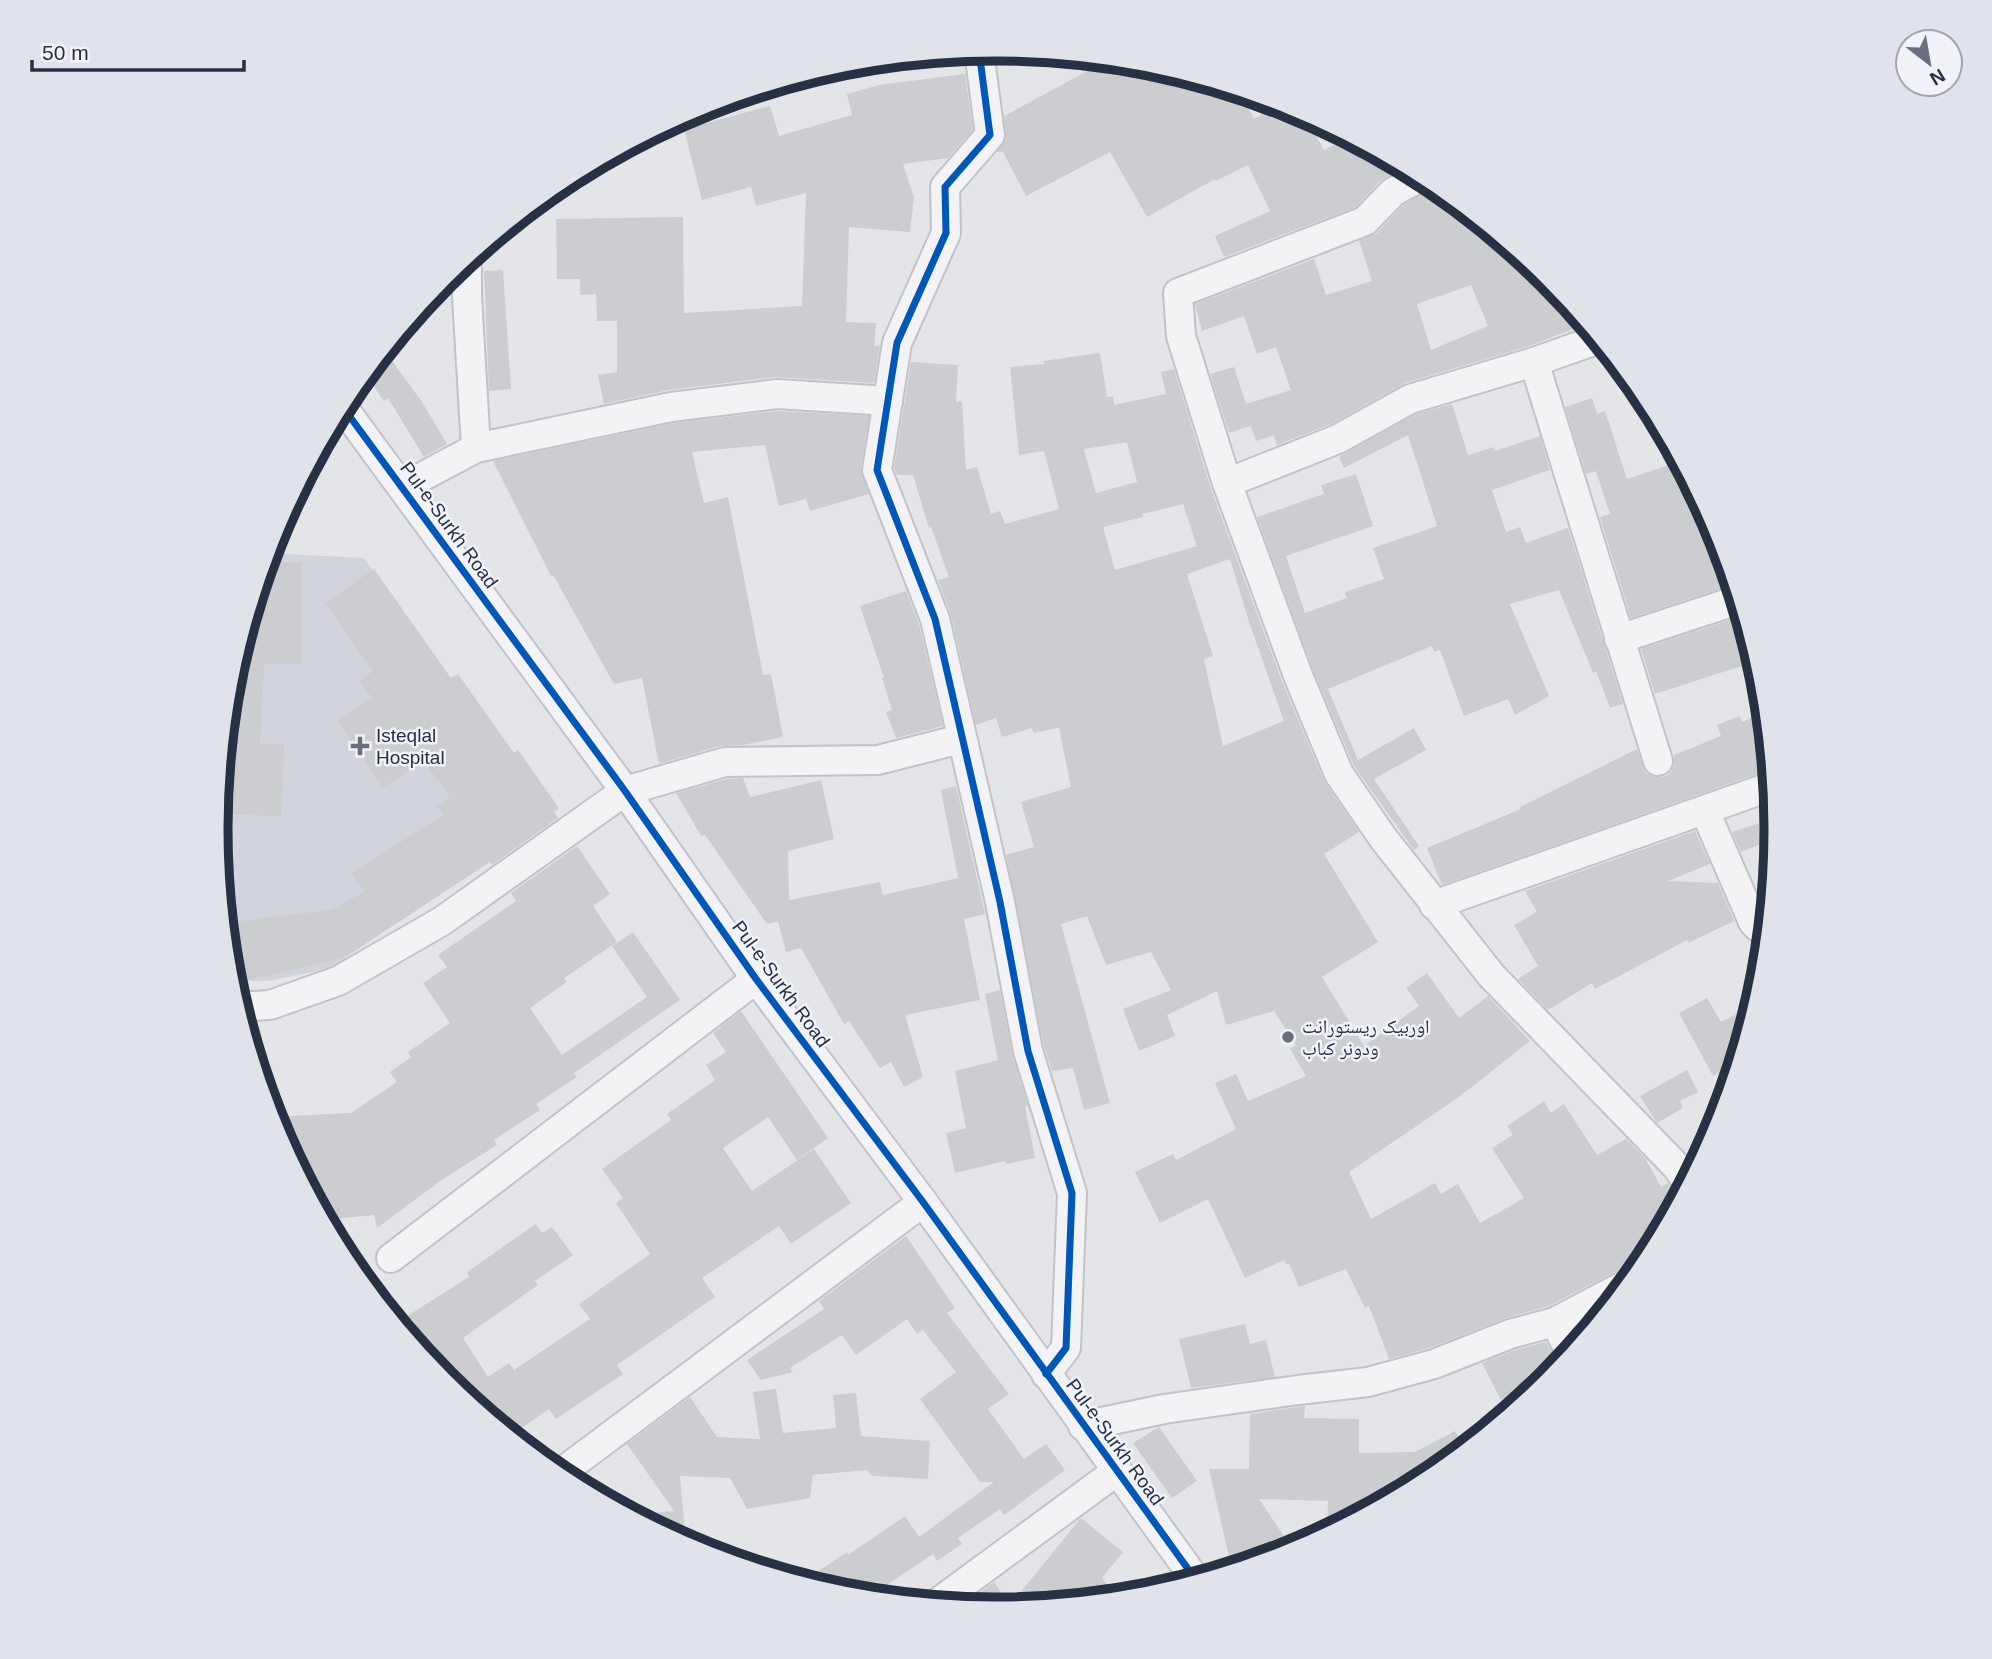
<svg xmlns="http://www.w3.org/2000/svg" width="1992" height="1659" font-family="Arial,'Noto Naskh Arabic',sans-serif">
<rect width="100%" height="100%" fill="#e3e5e9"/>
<polygon fill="#d1d4dc" points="268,553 364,558 544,816 331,968 268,981 230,981 216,829 231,677"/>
<g fill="#cccdd1" fill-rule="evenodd">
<polygon points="1108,60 1149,64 1205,81 1213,96 1228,88 1240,92 1254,119 1281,104 1295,109 1304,113 1324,150 1349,138 1404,167 1381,180 1356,207 1224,257 1215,236 1270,211 1248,165 1216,181 1215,179 1147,217 1110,152 1026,196 1003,152 997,152 1006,139 1004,116"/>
<polygon points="965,74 973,130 948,158 903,164 914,197 910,232 849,227 846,322 876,323 874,346 880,346 874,383 775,377 669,390 604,404 598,375 617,372 617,321 597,321 596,294 580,295 580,279 557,279 556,219 683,217 684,313 802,306 806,193 756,206 751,187 702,200 684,129 770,106 779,136 852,115 847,94 879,85"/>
<path d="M 1436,185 L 1475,218 L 1484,239 L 1495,234 L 1548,278 L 1586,324 L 1529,346 L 1405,383 L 1331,424 L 1277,445 L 1274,435 L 1256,441 L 1251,426 L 1229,433 L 1210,374 L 1234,367 L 1246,404 L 1291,390 L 1276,347 L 1257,354 L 1244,316 L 1202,331 L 1195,304 L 1314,259 L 1326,295 L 1372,281 L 1359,241 L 1377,233 L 1403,205 ZM 1471,285 L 1488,326 L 1431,350 L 1417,304 Z"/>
<polygon points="503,270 511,389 489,391 484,271"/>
<polygon points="384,350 422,402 447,444 424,457 388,398 384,401 365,374"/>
<path d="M 1100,353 L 1107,397 L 1113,396 L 1114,405 L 1166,394 L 1161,372 L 1174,369 L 1211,489 L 1283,684 L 1324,781 L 1359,832 L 1324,854 L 1378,942 L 1322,977 L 1364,1046 L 1419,1006 L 1406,988 L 1427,973 L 1459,1018 L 1488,996 L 1530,1041 L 1459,1097 L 1349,1172 L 1371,1219 L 1435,1183 L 1441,1194 L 1458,1184 L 1480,1223 L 1524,1198 L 1492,1148 L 1513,1135 L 1507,1126 L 1544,1101 L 1551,1113 L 1564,1104 L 1597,1155 L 1626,1139 L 1645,1158 L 1661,1187 L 1668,1183 L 1680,1197 L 1639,1270 L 1630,1267 L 1622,1268 L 1549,1306 L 1506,1318 L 1429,1348 L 1389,1359 L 1369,1306 L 1365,1308 L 1346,1269 L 1299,1287 L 1289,1263 L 1286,1264 L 1284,1260 L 1245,1278 L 1208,1199 L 1160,1223 L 1135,1172 L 1173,1154 L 1176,1160 L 1236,1129 L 1215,1083 L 1236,1074 L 1248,1101 L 1306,1076 L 1290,1049 L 1296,1045 L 1274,1011 L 1226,1025 L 1217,991 L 1167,1015 L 1175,1036 L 1139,1051 L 1123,1009 L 1171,990 L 1151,952 L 1106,965 L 1087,916 L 1061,924 L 1110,1103 L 1084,1110 L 1073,1068 L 1052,1071 L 1044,1047 L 1006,855 L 1034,847 L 1021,802 L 1071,787 L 1059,728 L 1033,733 L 1032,728 L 1002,737 L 996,718 L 976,725 L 951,615 L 938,580 L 949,577 L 931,527 L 929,528 L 913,475 L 897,475 L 894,468 L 911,362 L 958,365 L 956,402 L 962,401 L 966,470 L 977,467 L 991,514 L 1000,511 L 1005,524 L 1059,509 L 1044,451 L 1019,455 L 1010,367 L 1044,364 L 1043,361 ZM 1127,442 L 1137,482 L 1096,493 L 1084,449 ZM 1183,504 L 1197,546 L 1115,570 L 1103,527 L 1143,517 L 1142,514 ZM 1230,559 L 1249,622 L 1284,721 L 1223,746 L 1204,659 L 1213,656 L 1187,574 Z"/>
<polygon points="1592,398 1597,414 1605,411 1627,479 1680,461 1712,521 1718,547 1717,547 1728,586 1631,618 1600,517 1610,514 1596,471 1586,474 1565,407"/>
<polygon points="1452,404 1468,455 1494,447 1495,451 1540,436 1550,470 1492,490 1506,532 1520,527 1526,543 1568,528 1623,704 1610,708 1596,671 1593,673 1559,590 1510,604 1549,696 1515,715 1508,699 1464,716 1440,650 1434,652 1432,646 1328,689 1358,760 1414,728 1426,750 1374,779 1419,846 1414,850 1354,766 1314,672 1257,517 1324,494 1321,485 1356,474 1373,526 1286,556 1305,613 1347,598 1345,592 1384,579 1373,548 1437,526 1408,435 1344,468 1339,457 1416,414"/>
<polygon points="777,411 869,416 861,468 869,494 810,511 806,499 779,506 765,445 692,452 704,503 728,497 763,675 771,674 783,737 743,745 720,746 659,764 642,678 614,684 553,575 551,576 493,461 674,423"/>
<polygon points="265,562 301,562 301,664 264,664 260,744 284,744 281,816 217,814 231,677"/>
<polygon points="374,569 451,678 458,674 514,753 518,750 559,808 554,812 558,818 492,865 490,862 344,958 231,984 225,923 331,910 364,892 352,873 443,815 437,806 450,797 424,761 382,788 338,720 372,698 360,681 373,671 325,603"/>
<polygon points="906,591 919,624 943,726 896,738 886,712 892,710 882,678 884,678 860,606"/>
<polygon points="1743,616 1757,661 1655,694 1641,649"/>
<polygon points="1765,712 1771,769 1442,885 1427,848 1521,809 1520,807 1637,749 1646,773 1654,777 1664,777 1670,773 1674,765 1674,755 1721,736 1717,725 1740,716 1742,722"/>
<polygon points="743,778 750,797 821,780 834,839 788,851 789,900 880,882 883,895 958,878 941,790 956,786 985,914 964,919 980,1000 905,1015 923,1077 904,1087 891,1062 880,1068 849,1021 844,1024 801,948 786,952 778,921 767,924 705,835 701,836 676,793 727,779"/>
<polygon points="1775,818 1776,838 1741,852 1732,832"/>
<polygon points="1695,831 1710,864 1668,881 1718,883 1734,921 1688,943 1687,940 1595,989 1592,983 1548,1010 1518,979 1538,966 1514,925 1537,912 1525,891"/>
<polygon points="577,846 610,894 593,906 617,942 564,978 567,982 530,1008 562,1055 647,997 612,946 633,932 680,1000 574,1073 577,1077 536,1104 540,1110 494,1140 497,1145 443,1179 377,1228 374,1215 324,1220 275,1128 272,1117 351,1113 397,1082 390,1072 411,1057 408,1052 450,1023 423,983 447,967 438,955 516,901 511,893"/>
<polygon points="1000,990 1012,1054 1028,1106 1025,1106 1035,1158 1006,1164 1005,1161 955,1173 946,1133 966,1128 955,1071 998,1060 985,994"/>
<polygon points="1707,998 1721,1022 1754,1006 1737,1064 1713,1076 1679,1013"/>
<polygon points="741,1011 828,1138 797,1160 768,1117 723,1148 752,1191 814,1149 851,1203 791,1244 779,1226 702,1278 715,1297 617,1365 623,1374 556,1419 549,1409 510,1436 444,1381 396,1323 469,1277 467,1272 536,1224 542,1233 552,1227 573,1255 535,1281 538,1285 463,1338 488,1377 509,1363 514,1370 590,1319 579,1304 650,1254 616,1203 623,1198 602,1169 671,1120 667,1114 715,1080 706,1065 726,1052 713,1033"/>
<polygon points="1687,1070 1698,1092 1680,1101 1683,1108 1657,1123 1640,1096"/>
<polygon points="906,1236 955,1308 947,1313 1009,1394 988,1409 1024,1459 1046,1444 1065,1470 1004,1515 1000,1509 958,1538 962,1544 937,1561 933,1554 869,1597 843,1595 802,1582 847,1552 848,1555 905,1516 919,1537 994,1482 980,1482 920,1399 956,1372 923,1330 917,1334 907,1319 856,1355 842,1335 790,1368 793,1372 761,1380 747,1360 824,1309 819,1301"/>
<polygon points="1601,1316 1582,1339 1577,1329"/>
<polygon points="1245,1324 1250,1344 1266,1340 1275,1377 1191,1388 1179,1339"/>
<polygon points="1546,1342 1560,1366 1548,1382 1508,1414 1482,1363 1515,1350"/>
<polygon points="776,1389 783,1433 836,1428 833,1395 856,1393 861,1436 930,1441 928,1479 872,1476 867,1470 813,1475 810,1498 747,1509 730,1478 680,1476 686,1544 630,1515 674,1511 627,1444 690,1397 717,1437 760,1439 753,1392"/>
<polygon points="1305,1406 1304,1418 1359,1419 1359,1453 1415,1452 1455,1431 1465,1449 1429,1479 1327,1533 1328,1501 1259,1499 1294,1551 1232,1570 1209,1469 1249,1469 1250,1414"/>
<polygon points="1159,1427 1197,1481 1172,1498 1133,1443"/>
<polygon points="1081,1518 1123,1552 1102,1578 1118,1598 996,1610 961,1607 994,1582 1010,1605"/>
</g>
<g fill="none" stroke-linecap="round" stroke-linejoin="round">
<g stroke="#c1c3c7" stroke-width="32">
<g id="minor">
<polyline points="979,51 990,135 945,187 946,233 897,343 877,470 935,619 1000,902 1028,1051 1072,1193 1066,1348 1046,1374"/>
<polyline points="1422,176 1393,192 1365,221 1178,293 1181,336 1227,483 1299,678 1339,774 1383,838 1491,975 1677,1167 1688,1183"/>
<polyline points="467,258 467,297 476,448"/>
<polyline points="1534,362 1658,761"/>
<polyline points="342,406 625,791 756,979 923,1202 1196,1580"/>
<polyline points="1227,483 1338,439 1410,399 1534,362 1599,339"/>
<polyline points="403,487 476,448 671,407 777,394 888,401"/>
<polyline points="1619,639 1738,600"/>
<polyline points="1705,811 1753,922 1758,927 1767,927"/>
<polyline points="1434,905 1772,786"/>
<polyline points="238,1007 270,1005 338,981 442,921 625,791 725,762 878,760 961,739"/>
<polyline points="391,1258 756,979"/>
<polyline points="1555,1322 1571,1354"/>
<polyline points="1083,1426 1164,1409 1298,1390 1368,1382 1434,1364 1510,1334 1555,1322 1629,1283"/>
<polyline points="558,1475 923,1202"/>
<polyline points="936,1604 1117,1471"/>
</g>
</g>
<use href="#minor" stroke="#f3f3f5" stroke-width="28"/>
<g stroke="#f1f3f8" stroke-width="11">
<g id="cycleway">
<polyline points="979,51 990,135 945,187 946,233 897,343 877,470 935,619 1000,902 1028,1051 1072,1193 1066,1348 1046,1374"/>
<polyline points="342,406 625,791 756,979 923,1202 1196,1580"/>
</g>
</g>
<use href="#cycleway" stroke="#0057b8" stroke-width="7"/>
</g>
<g fill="#696f7e" stroke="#f1f3f8" stroke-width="2.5">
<path d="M356.5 735.5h7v7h7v7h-7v7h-7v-7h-7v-7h7z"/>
<circle cx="1288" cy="1037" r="7"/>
</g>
<g text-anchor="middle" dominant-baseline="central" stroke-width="5" stroke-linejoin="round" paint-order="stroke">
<g font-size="19" fill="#283044" stroke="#f1f3f8">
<text transform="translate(449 525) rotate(54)">Pul-e-Surkh Road</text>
<text transform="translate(781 984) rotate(54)">Pul-e-Surkh Road</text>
<text transform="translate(1115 1442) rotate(54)">Pul-e-Surkh Road</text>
</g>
<g font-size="19" fill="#283044" stroke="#f1f3f8" text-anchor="start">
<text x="376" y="735">Isteqlal<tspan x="376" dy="22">Hospital</tspan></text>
<text x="1302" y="1026">اوربیک ریستورانت<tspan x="1302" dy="22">ودونر کباب</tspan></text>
</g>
</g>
<path d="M0 0H1992V1659H0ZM228 829a768 768 0 1 1 1536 0a768 768 0 1 1-1536 0Z" fill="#e1e3ea" fill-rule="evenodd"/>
<path fill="none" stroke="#283044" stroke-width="9" d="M228 829a768 768 0 1 1 1536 0a768 768 0 1 1-1536 0Z"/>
<g transform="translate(1929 63) rotate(149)"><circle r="33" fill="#f1f3f8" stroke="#a1a5b0" stroke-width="2"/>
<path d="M0-5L12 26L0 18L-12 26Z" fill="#696f7e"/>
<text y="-10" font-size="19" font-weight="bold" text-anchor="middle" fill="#283044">N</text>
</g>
<path d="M32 60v10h212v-10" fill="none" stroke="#283044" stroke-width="3.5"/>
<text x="42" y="60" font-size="21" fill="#283044" stroke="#f1f3f8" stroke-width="5" paint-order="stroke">50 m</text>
</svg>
